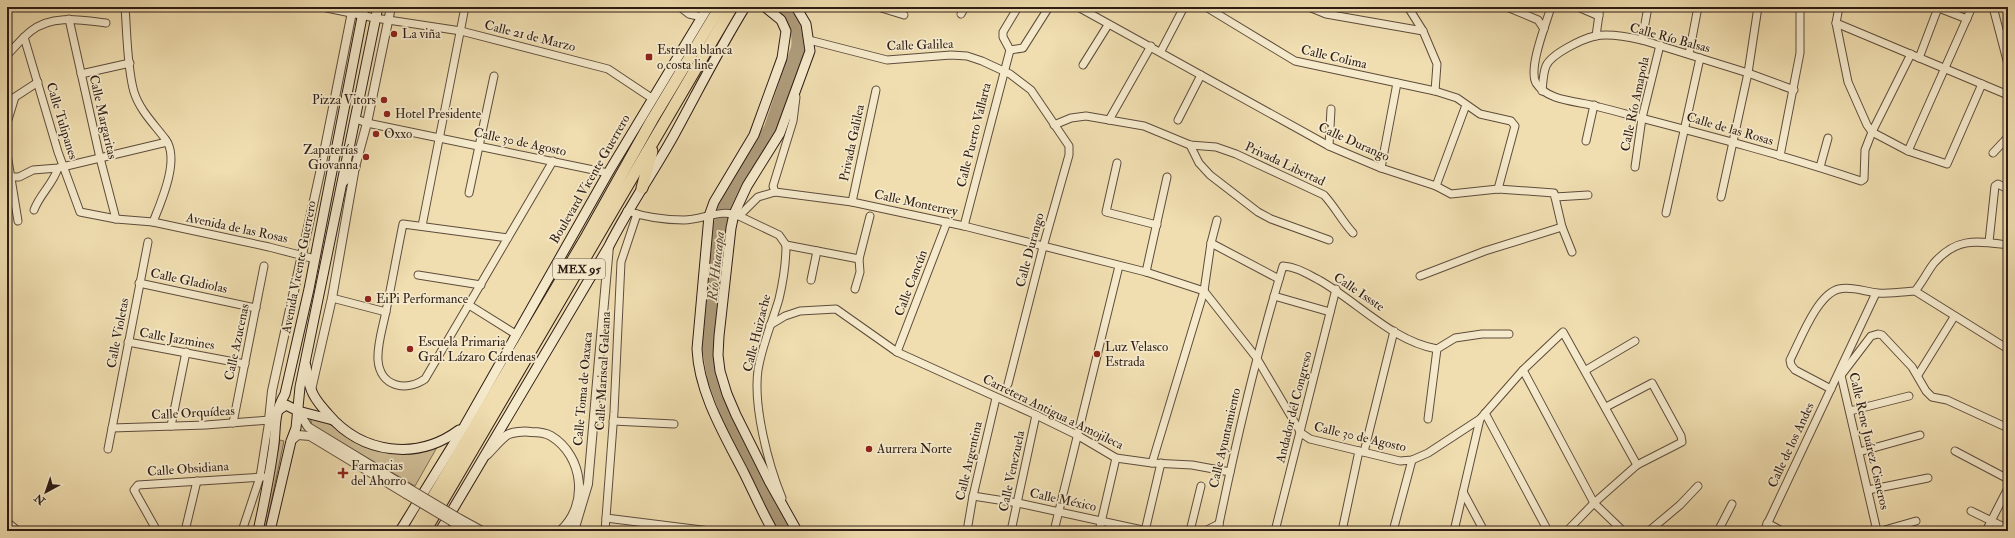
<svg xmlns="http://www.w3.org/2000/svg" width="2015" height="538" font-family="'IM FELL Double Pica',serif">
<rect width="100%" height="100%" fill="#f0deb0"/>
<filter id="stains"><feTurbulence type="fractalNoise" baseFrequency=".005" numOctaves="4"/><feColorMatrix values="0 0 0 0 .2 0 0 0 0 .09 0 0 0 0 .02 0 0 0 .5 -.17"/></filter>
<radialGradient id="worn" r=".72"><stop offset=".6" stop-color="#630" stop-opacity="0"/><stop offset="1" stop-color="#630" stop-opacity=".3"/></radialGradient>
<g fill="#cfbd96" stroke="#7e6c56">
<polygon points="316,416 352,438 386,450 440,442 415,486 312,425 310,417"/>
<polygon points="280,440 284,441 265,531 261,531"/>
</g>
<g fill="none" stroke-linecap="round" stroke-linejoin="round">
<path stroke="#ae9c7b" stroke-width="14" d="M 783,7 C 796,16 800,33 798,48 L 771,128 L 725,206 L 720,227 L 708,341 L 714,378 L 730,421 L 785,531"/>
<g stroke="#5e4c3c" stroke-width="9">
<g id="minor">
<path d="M 125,7 C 127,32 127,68 134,92 C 140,111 155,125 166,140 C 180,160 161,202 153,222"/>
<polyline points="322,7 375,18 461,31 608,69 653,99"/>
<polyline points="680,7 689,14 702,17"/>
<polyline points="878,7 904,15"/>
<polyline points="1078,7 1329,146 1381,168 1436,186 1451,194 1498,189 1554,193 1562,227 1572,252"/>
<polyline points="1206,7 1295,61 1435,91 1457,98 1480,114 1511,121 1515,126 1498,189"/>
<polyline points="1309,7 1326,14 1423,31"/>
<polyline points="1408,7 1423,31 1437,64 1435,91"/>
<polyline points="1507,7 1538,20 1544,29"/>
<path d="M 1551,7 C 1546,24 1528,68 1536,83 C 1548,102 1579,101 1599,107 C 1687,130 1775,152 1861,181 L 1864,179 L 1865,150 L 1872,132 L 1911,54"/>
<polyline points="1578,7 1599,16"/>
<polyline points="1839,7 1836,23 1848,82 1867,125 1872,132 1908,151 1947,164 1982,84"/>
<polyline points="1936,7 1967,19"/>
<polyline points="1993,7 2008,64"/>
<polyline points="961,14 965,7"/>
<polyline points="69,19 100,158 116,219"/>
<polyline points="1836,23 2008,95"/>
<polyline points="1596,36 1600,7"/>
<polyline points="24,37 58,152 80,212 116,219 153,222 269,247 315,259"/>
<polyline points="809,40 887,60 951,55 967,56 982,61 1010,74 1031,90 1069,146 1069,155 1043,247 1008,384"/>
<polyline points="1642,40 1648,7"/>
<polyline points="1010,50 1023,48 1049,7"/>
<polyline points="1010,50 1003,37 1003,32 1018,7"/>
<polyline points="1161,51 1184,7"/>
<polyline points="1689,54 1698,7"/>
<path d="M 7,55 C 15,47 22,38 31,31 C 52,14 82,20 106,23"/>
<polyline points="1919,58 1938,8"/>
<polyline points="1083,65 1108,25"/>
<polyline points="81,74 130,63"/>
<path d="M 1542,91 C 1543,83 1543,73 1546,66 C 1551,54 1582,39 1595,36 C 1609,33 1629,37 1642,40 L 1748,73 L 1794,90"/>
<polyline points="356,119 367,123 608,173"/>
<polyline points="1109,120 1151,46"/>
<polyline points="1178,120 1201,75"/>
<polyline points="7,123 15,97 38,82"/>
<path d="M 1054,125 L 1071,118 L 1086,116 L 1144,126 L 1190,145 L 1216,147 L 1236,154 L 1324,195 C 1335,207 1342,221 1353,233"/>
<polyline points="1586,141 1594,105"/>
<polyline points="1190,145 1199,163 1210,175 1258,212 1271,219 1329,240"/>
<polyline points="1329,146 1331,109"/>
<polyline points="1908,151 1972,7"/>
<polyline points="1993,153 2008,137"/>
<polyline points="7,154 18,221"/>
<polyline points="1780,156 1800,53 1800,7"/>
<polyline points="1117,163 1106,212 1157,225"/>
<polyline points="1635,167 1642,118 1660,45"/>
<polyline points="1820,167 1828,138"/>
<polyline points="1381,168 1397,83"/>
<polyline points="11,177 19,177 33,170 58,168 167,142"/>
<polyline points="1436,186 1466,105"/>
<polyline points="775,192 773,186 793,121 796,97"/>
<polyline points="469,193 494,76"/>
<polyline points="1555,197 1588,195"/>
<polyline points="1721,197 1748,73 1758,7"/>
<polyline points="852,202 876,90"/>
<path d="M 34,210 C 40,194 53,184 58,168"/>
<path d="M 627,211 C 645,217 665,220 684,220 C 702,220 722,208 739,216 L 758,197 L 775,192 L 852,202 L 964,226 L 1146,272 L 1204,291"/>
<polyline points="1666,213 1700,58"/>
<polyline points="739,216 779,235 786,245"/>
<polyline points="422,226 465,7"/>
<polyline points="964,226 1010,50"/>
<path d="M 508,238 L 403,224 C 397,253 392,282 386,311 C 383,327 377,344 378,360 C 380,387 406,392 425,379 L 553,161"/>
<polyline points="1989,242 1995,186 1998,184 2008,189"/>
<polyline points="1211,243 1279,279"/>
<polyline points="786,245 859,259"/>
<polyline points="1146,272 1167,177"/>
<polyline points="418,275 481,285"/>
<polyline points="1420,276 1485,251 1562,227"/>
<polyline points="811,280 817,251"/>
<polyline points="139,283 256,308"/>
<polyline points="855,289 860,272 859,259 870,216"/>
<polyline points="1204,291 1256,357 1301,433 1310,439 1400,461 1412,460 1428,453 1480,419 1523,370 1563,332 1637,465"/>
<polyline points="1915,291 2008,349"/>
<polyline points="1274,296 1330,312"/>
<polyline points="332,298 386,312"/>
<polyline points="469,305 517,335"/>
<polyline points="770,325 785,316 800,311 836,309 897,352 1036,415 1077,435 1116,458 1152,463 1192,465 1230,472"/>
<polyline points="128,342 245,364"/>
<polyline points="897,352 947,222"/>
<polyline points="1523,370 1594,503 1623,531"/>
<polyline points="1586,370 1635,341"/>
<polyline points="1840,371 1877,531"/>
<polyline points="1842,374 1871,336 1878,334 1882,335 1912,367 1926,391 1932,397 1947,400 2008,428"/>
<polyline points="1918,375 1954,317"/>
<path d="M 1831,389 L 1795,370 L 1791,365 L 1790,360 C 1800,341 1817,294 1839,289 C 1852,286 1866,292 1878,293 C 1890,294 1903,292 1915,291 C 1922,283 1927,272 1934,263 C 1957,237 1976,241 2008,245"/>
<polyline points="1850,411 1909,396"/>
<polyline points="1485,413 1548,531"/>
<polyline points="1428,419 1437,349"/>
<polyline points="613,421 674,424"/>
<polyline points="233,423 264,266"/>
<polyline points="171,426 186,352"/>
<polyline points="112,428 206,425 269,420 260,477 242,531"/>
<polyline points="108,449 148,242"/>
<polyline points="1955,451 2008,479"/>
<polyline points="1364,452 1394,331"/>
<polyline points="1859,452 1920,435"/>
<polyline points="1152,463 1204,291 1211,243 1217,220"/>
<polyline points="1868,490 1928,478"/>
<polyline points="1463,492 1484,531"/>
<polyline points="973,496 1018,503 1147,531"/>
<path d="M 782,498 C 768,464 753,406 758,370 C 762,345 772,323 779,299 C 783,282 786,263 786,245"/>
<polyline points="1971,511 2008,529"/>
<polyline points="606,518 710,531"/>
<polyline points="7,522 18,531"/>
<polyline points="1767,523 1782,531"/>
<polyline points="157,531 134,490 138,485 263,477"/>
<polyline points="185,531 197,481"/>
<polyline points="605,531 614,412 621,262 637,214"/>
<polyline points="967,531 973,496 996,398"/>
<polyline points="1011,531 1036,415"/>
<polyline points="1054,531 1119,266"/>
<polyline points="1099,531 1116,458"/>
<polyline points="1145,531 1161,463"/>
<polyline points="1190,531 1201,486"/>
<polyline points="1205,531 1219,524"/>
<path d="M 1219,531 L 1219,524 C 1237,437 1257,351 1283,266 C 1297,267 1307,274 1319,280 C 1358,302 1392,341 1437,349 L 1455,338 L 1482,334 L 1509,334"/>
<polyline points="1275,531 1336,289"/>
<polyline points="1342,531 1359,451"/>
<polyline points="1393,531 1412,460"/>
<polyline points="1454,531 1480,419"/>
<polyline points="1567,531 1594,503 1637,465 1682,442 1681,436 1652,383 1606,407"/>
<polyline points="1649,531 1680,505 1698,486"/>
<polyline points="1718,531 1732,504"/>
<polyline points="1764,531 1876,293"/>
<polyline points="1881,531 1916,521"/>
<polyline points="1986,531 2008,488"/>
</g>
</g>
<g stroke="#5e4c3c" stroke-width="10">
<g id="tertiary">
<polyline points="311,390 332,298 355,167 367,123 391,7"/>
<polyline points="298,411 308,427 408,488"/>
<polyline points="275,420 269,420 272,391 320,173 353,7"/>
<polyline points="291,441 298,435 310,436 406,494"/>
<path d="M 487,455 C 493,449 500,440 507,435 C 512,432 524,431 531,432 C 537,432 546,433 551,436 C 584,456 589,506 560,531"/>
<polyline points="460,519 482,531"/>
<polyline points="458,525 469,531"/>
<polyline points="571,531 576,524 588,484 609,246"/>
</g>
</g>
<g stroke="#2e1c15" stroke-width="11">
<g id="secondary">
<path d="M 765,7 L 781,20 L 786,31 L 782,58 L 754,135 L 714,202 L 709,216 L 697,349 C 699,393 724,434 744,473 C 754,493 762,512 773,531"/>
<polyline points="796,7 806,24 810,51 780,133 747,186 734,214 731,228 719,336 718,355 720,371 727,394 736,415 769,481 797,531"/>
<polyline points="344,181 355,167"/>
<path d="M 306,366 C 307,373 308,382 311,389 C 314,399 322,407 328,414 C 362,454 417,461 459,430"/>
<polyline points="277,411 286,405 298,411 333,420"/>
<path d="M 258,531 C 264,504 269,478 273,451 C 277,428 272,417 285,394 L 309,289 L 364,7"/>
<polyline points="270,531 291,441 296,428 300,387 378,7"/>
<polyline points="400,531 464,427 608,173 708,7"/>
<path d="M 440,531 L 609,246 C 628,208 653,173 674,135 C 697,93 719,49 745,7"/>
</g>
</g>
<g stroke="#2e1c15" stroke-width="13">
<g id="trunk">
<polyline points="642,188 652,151"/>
<polyline points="413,531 587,236 652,120 720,7"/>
<polyline points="425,531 732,7"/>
</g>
</g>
<use href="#minor" stroke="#f5eacc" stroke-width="7"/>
<use href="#tertiary" stroke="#f5eacc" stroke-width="8"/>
<use href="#secondary" stroke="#f5eacc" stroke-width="9"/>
<use href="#trunk" stroke="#f0deb0" stroke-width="11"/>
<g stroke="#5e4c3c" stroke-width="10" stroke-linecap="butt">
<g id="tertiary-bridge">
<polyline points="408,488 460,519"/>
<polyline points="406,494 458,525"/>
</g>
</g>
<use href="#tertiary-bridge" stroke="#f5eacc" stroke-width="8"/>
</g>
<g fill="#8f2418" stroke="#f5eacc" stroke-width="1.5">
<circle cx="394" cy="34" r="4"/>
<rect x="645" y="53" width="8" height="8" rx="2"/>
<circle cx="384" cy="100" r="4"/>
<circle cx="387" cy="114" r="4"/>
<circle cx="376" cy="134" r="4"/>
<circle cx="366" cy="157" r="4"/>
<circle cx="368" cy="299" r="4"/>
<circle cx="410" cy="349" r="4"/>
<circle cx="1097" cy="354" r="4"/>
<circle cx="869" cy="449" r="4"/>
<path d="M341 467h4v4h4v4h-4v4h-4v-4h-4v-4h4z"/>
</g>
<g text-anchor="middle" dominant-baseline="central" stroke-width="3.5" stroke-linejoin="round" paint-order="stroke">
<rect fill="#f5eacc" stroke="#6a5a4c" stroke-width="1" x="553" y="259" width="52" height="20" rx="3"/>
<g font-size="12" font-weight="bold" fill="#2e1c15">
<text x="579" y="269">MEX 95</text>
</g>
<g font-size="13" fill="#2e1c15" stroke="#f5eacc" text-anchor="start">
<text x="402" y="34">La viña</text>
<text x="657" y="50">Estrella blanca<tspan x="657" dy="15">o costa line</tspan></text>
<text x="376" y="100" text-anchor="end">Pizza Vitors</text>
<text x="395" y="114">Hotel Presidente</text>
<text x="384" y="134">Oxxo</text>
<text x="358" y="150" text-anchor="end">Zapaterías<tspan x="358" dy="15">Giovanna</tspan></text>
<text x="376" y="299">EiPi Performance</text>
<text x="418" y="342">Escuela Primaria<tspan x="418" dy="15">Gral. Lázaro Cárdenas</tspan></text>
<text x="1105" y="347">Luz Velasco<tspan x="1105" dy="15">Estrada</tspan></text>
<text x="877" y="449">Aurrera Norte</text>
<text x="351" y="466">Farmacias<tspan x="351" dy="15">del Ahorro</tspan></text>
</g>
<g font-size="13" fill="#2e1c15" stroke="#f5eacc">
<text transform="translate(530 36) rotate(14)">Calle 21 de Marzo</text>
<text transform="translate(1670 38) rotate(15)">Calle Río Balsas</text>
<text transform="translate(920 45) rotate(-2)">Calle Galilea</text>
<text transform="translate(1334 57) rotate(13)">Calle Colima</text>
<text transform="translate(1635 104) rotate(-78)">Calle Río Amapola</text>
<text transform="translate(103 117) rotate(77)">Calle Margaritas</text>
<text transform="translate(62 121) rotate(73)">Calle Tulipanes</text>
<text transform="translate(1730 129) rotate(16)">Calle de las Rosas</text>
<text transform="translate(974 135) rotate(-76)">Calle Puerto Vallarta</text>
<text transform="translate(520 142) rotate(12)">Calle 30 de Agosto</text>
<text transform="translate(1354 142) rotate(24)">Calle Durango</text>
<text transform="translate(852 143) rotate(-78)">Privada Galilea</text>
<text transform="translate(1285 164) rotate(25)">Privada Libertad</text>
<text transform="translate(590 179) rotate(-60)">Boulevard Vicente Guerrero</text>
<text transform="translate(916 203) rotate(12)">Calle Monterrey</text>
<text transform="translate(237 228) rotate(12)">Avenida de las Rosas</text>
<text transform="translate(1030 250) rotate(-75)">Calle Durango</text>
<text transform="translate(299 267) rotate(-79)">Avenida Vicente Guerrero</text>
<text transform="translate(189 281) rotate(12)">Calle Gladiolas</text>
<text transform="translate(911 283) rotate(-69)">Calle Cancún</text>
<text transform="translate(1359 292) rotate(34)">Calle Issste</text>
<text transform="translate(118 333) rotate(-79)">Calle Violetas</text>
<text transform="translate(757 333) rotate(-76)">Calle Huizache</text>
<text transform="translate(177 339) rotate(10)">Calle Jazmines</text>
<text transform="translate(237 342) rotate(-78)">Calle Azucenas</text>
<text transform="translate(603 371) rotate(-87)">Calle Mariscal Galeana</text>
<text transform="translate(583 389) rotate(-85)">Calle Toma de Oaxaca</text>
<text transform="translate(1294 407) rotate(-76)">Andador del Congreso</text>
<text transform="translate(1053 412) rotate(26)">Carretera Antigua a Amojileca</text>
<text transform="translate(193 413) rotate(-3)">Calle Orquídeas</text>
<text transform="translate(1360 437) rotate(13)">Calle 30 de Agosto</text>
<text transform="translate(1225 438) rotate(-77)">Calle Ayuntamiento</text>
<text transform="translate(1869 441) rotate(77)">Calle Rene Juárez Cisneros</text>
<text transform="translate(1791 445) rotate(-65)">Calle de los Andes</text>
<text transform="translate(969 461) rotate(-77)">Calle Argentina</text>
<text transform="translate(188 469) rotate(-4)">Calle Obsidiana</text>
<text transform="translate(1012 471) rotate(-78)">Calle Venezuela</text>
<text transform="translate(1063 500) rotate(12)">Calle México</text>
</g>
<g font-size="14" font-style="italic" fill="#5b4939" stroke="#f5eacc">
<text transform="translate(716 266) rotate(-84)">Río Huacapa</text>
</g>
</g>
<rect width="2015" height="538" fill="none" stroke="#f0deb0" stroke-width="24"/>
<rect x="8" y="8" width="1999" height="522" fill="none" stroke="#2e1c15" stroke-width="2"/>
<rect x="12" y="12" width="1991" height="514" fill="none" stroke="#2e1c15"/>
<g transform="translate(46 492) rotate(220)" stroke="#f5eacc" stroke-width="3" paint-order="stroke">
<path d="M0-3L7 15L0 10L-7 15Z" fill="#2e1c15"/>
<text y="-6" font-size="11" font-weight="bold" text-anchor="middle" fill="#2e1c15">N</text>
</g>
<rect width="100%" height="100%" filter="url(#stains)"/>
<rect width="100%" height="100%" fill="url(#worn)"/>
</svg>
